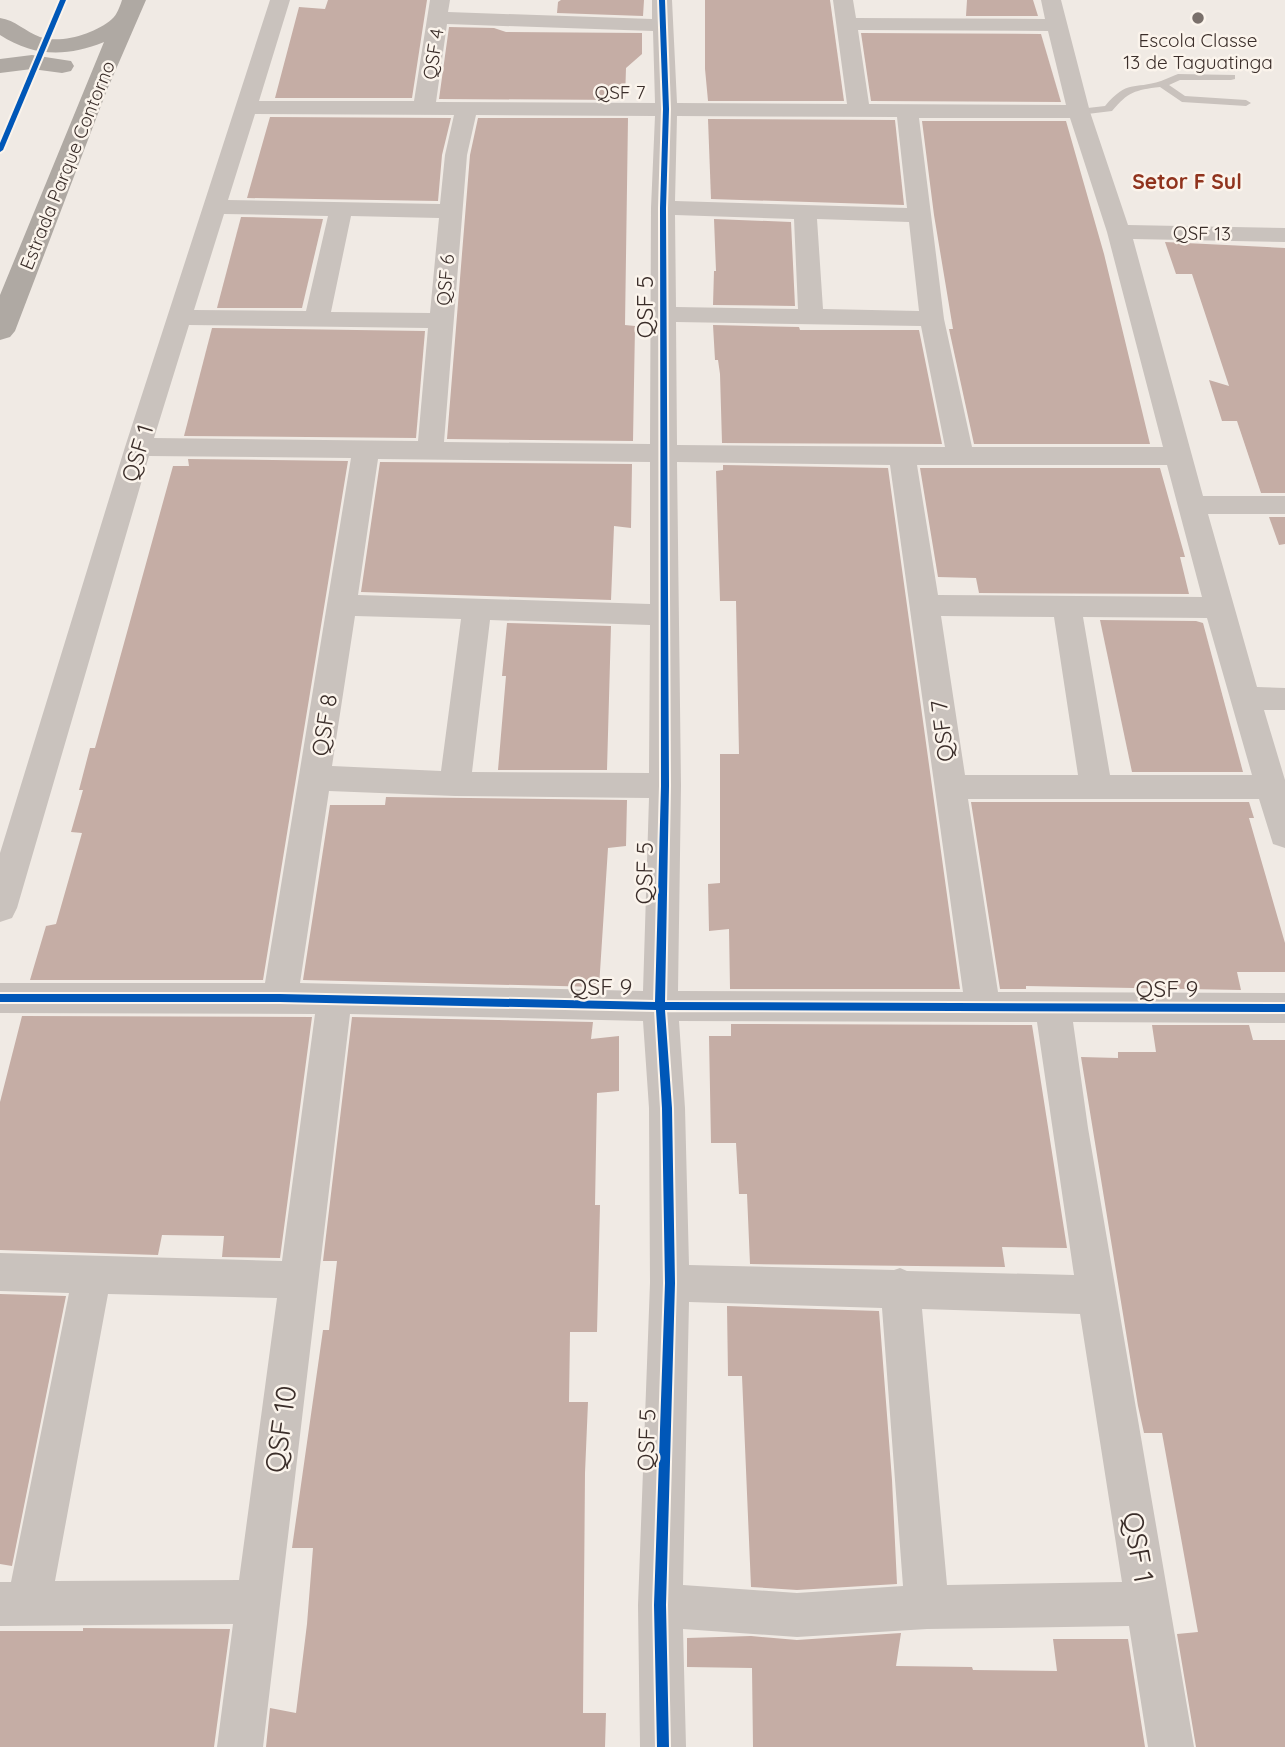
<svg xmlns="http://www.w3.org/2000/svg" width="1285" height="1747" font-family="Quicksand,sans-serif">
<rect width="100%" height="100%" fill="#f0eae4"/>
<g fill="#c5ada5">
<polygon points="328,0 427,0 412,98 275,98 299,7 325,9"/>
<polygon points="561,0 644,0 643,16 557,13 558,2"/>
<polygon points="705,0 830,0 844,101 708,101 705,69"/>
<polygon points="967,0 1033,0 1038,16 966,16"/>
<polygon points="449,27 494,28 506,32 642,33 642,54 626,68 625,100 439,99"/>
<polygon points="861,33 1041,34 1061,102 871,101"/>
<polygon points="270,117 451,118 442,155 438,201 247,198"/>
<polygon points="478,118 628,118 625,325 635,326 633,441 447,439 470,155"/>
<polygon points="708,119 895,120 904,205 711,199"/>
<polygon points="922,121 1066,121 1104,254 1150,444 974,444 949,329 953,329 934,215"/>
<polygon points="241,217 323,219 302,308 217,308"/>
<polygon points="714,219 791,222 795,306 713,305 714,271 716,271"/>
<polygon points="1165,242 1285,248 1285,493 1261,493 1237,421 1222,421 1209,380 1229,386 1192,274 1176,274"/>
<polygon points="713,325 799,327 800,330 919,330 942,444 722,443 720,374 718,360 715,360"/>
<polygon points="212,328 425,331 416,438 184,436"/>
<polygon points="188,459 348,461 263,980 30,980 46,926 56,924 82,833 71,832 83,790 79,790 90,748 95,748 173,466 189,466"/>
<polygon points="380,462 632,464 631,528 614,526 611,600 361,592"/>
<polygon points="723,465 888,468 960,989 730,989 729,929 709,931 708,884 720,883 720,754 739,754 736,601 720,601 716,471 723,470"/>
<polygon points="920,468 1160,468 1185,557 1180,557 1189,594 979,593 976,578 938,577"/>
<polygon points="1269,517 1285,517 1285,544 1279,545"/>
<polygon points="1100,620 1196,621 1203,623 1243,772 1132,772"/>
<polygon points="507,623 611,626 607,770 498,770 506,676 502,676"/>
<polygon points="386,797 627,800 626,846 608,848 599,987 303,980 330,805 385,805"/>
<polygon points="971,802 1249,802 1254,818 1249,818 1285,943 1285,972 1237,972 1241,990 1026,986 1026,989 1000,989"/>
<polygon points="22,1016 312,1017 280,1258 222,1257 224,1236 162,1235 158,1255 0,1250 0,1102"/>
<polygon points="352,1017 593,1022 591,1039 619,1036 619,1091 597,1093 595,1205 600,1205 597,1332 570,1332 569,1402 588,1402 585,1473 583,1713 606,1713 605,1747 266,1747 270,1708 296,1713 307,1624 313,1548 292,1548 323,1330 329,1330 337,1261 323,1261"/>
<polygon points="731,1024 1032,1025 1067,1248 1002,1247 1005,1267 750,1264 747,1194 739,1194 736,1143 711,1143 709,1036 731,1036"/>
<polygon points="1152,1025 1249,1025 1253,1040 1285,1040 1285,1747 1196,1747 1177,1634 1198,1632 1162,1433 1144,1433 1138,1406 1081,1057 1118,1058 1118,1052 1156,1052"/>
<polygon points="0,1294 66,1296 12,1566 0,1564"/>
<polygon points="727,1306 879,1311 892,1480 897,1584 797,1590 751,1587 742,1376 728,1376"/>
<polygon points="83,1628 230,1629 214,1747 0,1747 0,1631 83,1631"/>
<polygon points="901,1633 896,1666 972,1667 973,1670 1057,1671 1053,1639 1128,1639 1145,1747 753,1747 752,1668 687,1667 687,1638 751,1636 797,1640"/>
</g>
<g fill="none" stroke-linecap="round" stroke-linejoin="round">
<path fill="#c9c2bd" fill-rule="evenodd" d="M 1178,74 L 1235,75 L 1235,79 L 1231,80 L 1180,80 L 1169,85 L 1185,96 L 1246,100 L 1251,103 L 1246,106 L 1182,102 L 1160,87 C 1135,90 1128,92 1112,111 L 1079,115 L 1074,112 L 1079,109 L 1105,106 C 1128,79 1133,90 1161,81 C 1167,79 1172,76 1178,74 Z"/>
<path fill="#c9c2bd" fill-rule="evenodd" d="M 270,0 L 290,0 L 259,101 L 414,101 L 430,0 L 450,0 L 448,12 L 652,19 L 652,0 L 672,0 L 677,103 L 847,104 L 833,0 L 853,0 L 856,18 L 1045,19 L 1041,0 L 1061,0 L 1090,112 L 1128,225 L 1285,228 L 1285,242 L 1133,239 L 1203,496 L 1285,496 L 1285,514 L 1208,514 L 1257,687 L 1285,688 L 1285,710 L 1264,710 L 1285,780 L 1285,848 L 1273,844 L 1259,799 L 968,799 L 998,992 L 1285,993 L 1285,1023 L 1073,1022 L 1088,1128 L 1194,1747 L 1148,1747 L 1129,1626 L 927,1629 L 797,1637 L 683,1629 L 686,1747 L 640,1747 L 638,1605 L 650,1283 L 649,1108 L 643,1021 L 350,1014 L 263,1747 L 217,1747 L 233,1624 L 0,1626 L 0,1582 L 11,1582 L 69,1293 L 0,1291 L 0,1253 L 282,1261 L 315,1014 L 0,1013 L 0,983 L 265,983 L 351,458 L 149,456 L 17,908 L 12,918 L 0,922 L 0,853 L 125,447 ZM 447,24 L 653,31 L 655,103 L 436,102 ZM 858,30 L 1048,31 L 1066,105 L 869,104 ZM 255,114 L 454,115 L 445,155 L 440,204 L 228,200 ZM 476,115 L 655,116 L 651,208 L 650,444 L 444,442 L 467,155 ZM 677,116 L 897,117 L 907,208 L 675,201 ZM 919,118 L 1070,118 L 1107,232 L 1163,447 L 972,447 L 944,319 ZM 224,214 L 328,216 L 306,311 L 194,310 ZM 675,215 L 794,219 L 798,309 L 676,307 ZM 351,216 L 439,218 L 430,313 L 331,312 ZM 817,219 L 909,222 L 919,311 L 823,309 ZM 676,322 L 921,326 L 945,447 L 677,445 ZM 189,325 L 428,328 L 418,441 L 154,438 ZM 378,459 L 650,462 L 650,604 L 358,595 ZM 677,462 L 890,465 L 963,992 L 678,991 L 681,786 ZM 917,465 L 1167,465 L 1202,597 L 938,595 ZM 355,616 L 461,619 L 441,771 L 332,766 ZM 941,616 L 1054,617 L 1078,775 L 965,775 ZM 1083,617 L 1207,618 L 1252,775 L 1110,775 ZM 490,620 L 650,625 L 649,773 L 472,772 ZM 329,791 L 455,796 L 649,798 L 643,991 L 300,983 ZM 679,1021 L 1037,1022 L 1074,1275 L 907,1271 L 900,1268 L 894,1270 L 689,1265 L 685,1108 ZM 108,1294 L 277,1298 L 239,1580 L 55,1581 ZM 689,1302 L 882,1308 L 903,1586 L 797,1593 L 683,1585 ZM 922,1309 L 1080,1314 L 1122,1582 L 947,1585 Z"/>
<g fill="#afa9a3" fill-rule="evenodd">
<path d="M 122,0 L 146,0 L 107,90 L 15,331 L 10,337 L 0,340 L 0,295 L 104,42 C 67,57 34,57 0,35 L 0,18 C 15,20 26,32 40,37 C 61,44 95,34 112,19 C 117,15 120,6 122,0 Z"/>
<polygon points="32,55 71,61 74,66 71,71 62,73 32,69 0,73 0,59"/>
</g>
<g stroke="#fbf4ec" stroke-width="4">
<g id="cycleway">
<polygon points="60,0 66,0 3,150 0,152 0,143"/>
<polygon points="659,0 665,0 669,109 666,208 669,786 665,1002 1285,1004 1285,1012 665,1010 672,1108 675,1283 666,1605 669,1747 657,1747 654,1605 665,1283 662,1108 656,1010 280,1002 0,1002 0,994 280,994 655,1002 661,786 660,208 663,109"/>
</g>
</g>
<use href="#cycleway" fill="#0057b8" fill-rule="evenodd"/>
</g>
<circle fill="#7a706b" stroke="#fbf4ec" stroke-width="2.5" cx="1198" cy="18" r="7"/>
<g text-anchor="middle" dominant-baseline="central" stroke-width="5" stroke-linejoin="round" paint-order="stroke">
<g font-size="19" fill="#3b2e2a" stroke="#fbf4ec">
<text x="1198" y="40">Escola Classe<tspan x="1198" dy="22">13 de Taguatinga</tspan></text>
</g>
<g font-size="19" fill="#3b2e2a" stroke="#fbf4ec">
<text transform="translate(433 54) rotate(-81)">QSF 4</text>
<text x="620" y="92">QSF 7</text>
<text transform="translate(67 165) rotate(-68)">Estrada Parque Contorno</text>
<text transform="translate(1202 233) rotate(1)">QSF 13</text>
<text transform="translate(445 280) rotate(-85)">QSF 6</text>
</g>
<g font-size="21" font-weight="bold" fill="#90331d" stroke="#fbf4ec">
<text x="1187" y="181">Setor F Sul</text>
</g>
<g font-size="23" fill="#3b2e2a" stroke="#fbf4ec">
<text transform="translate(644 307) rotate(-90)">QSF 5</text>
<text transform="translate(137 453) rotate(-73)">QSF 1</text>
<text transform="translate(324 725) rotate(-81)">QSF 8</text>
<text transform="translate(942 731) rotate(-97)">QSF 7</text>
<text transform="translate(644 873) rotate(-89)">QSF 5</text>
<text x="601" y="986">QSF 9</text>
<text x="1167" y="988">QSF 9</text>
<text transform="translate(646 1440) rotate(-88)">QSF 5</text>
</g>
<g font-size="28" fill="#3b2e2a" stroke="#fbf4ec">
<text transform="translate(280 1429) rotate(-82)">QSF 10</text>
<text transform="translate(1139 1547) rotate(80)">QSF 1</text>
</g>
</g>
</svg>
